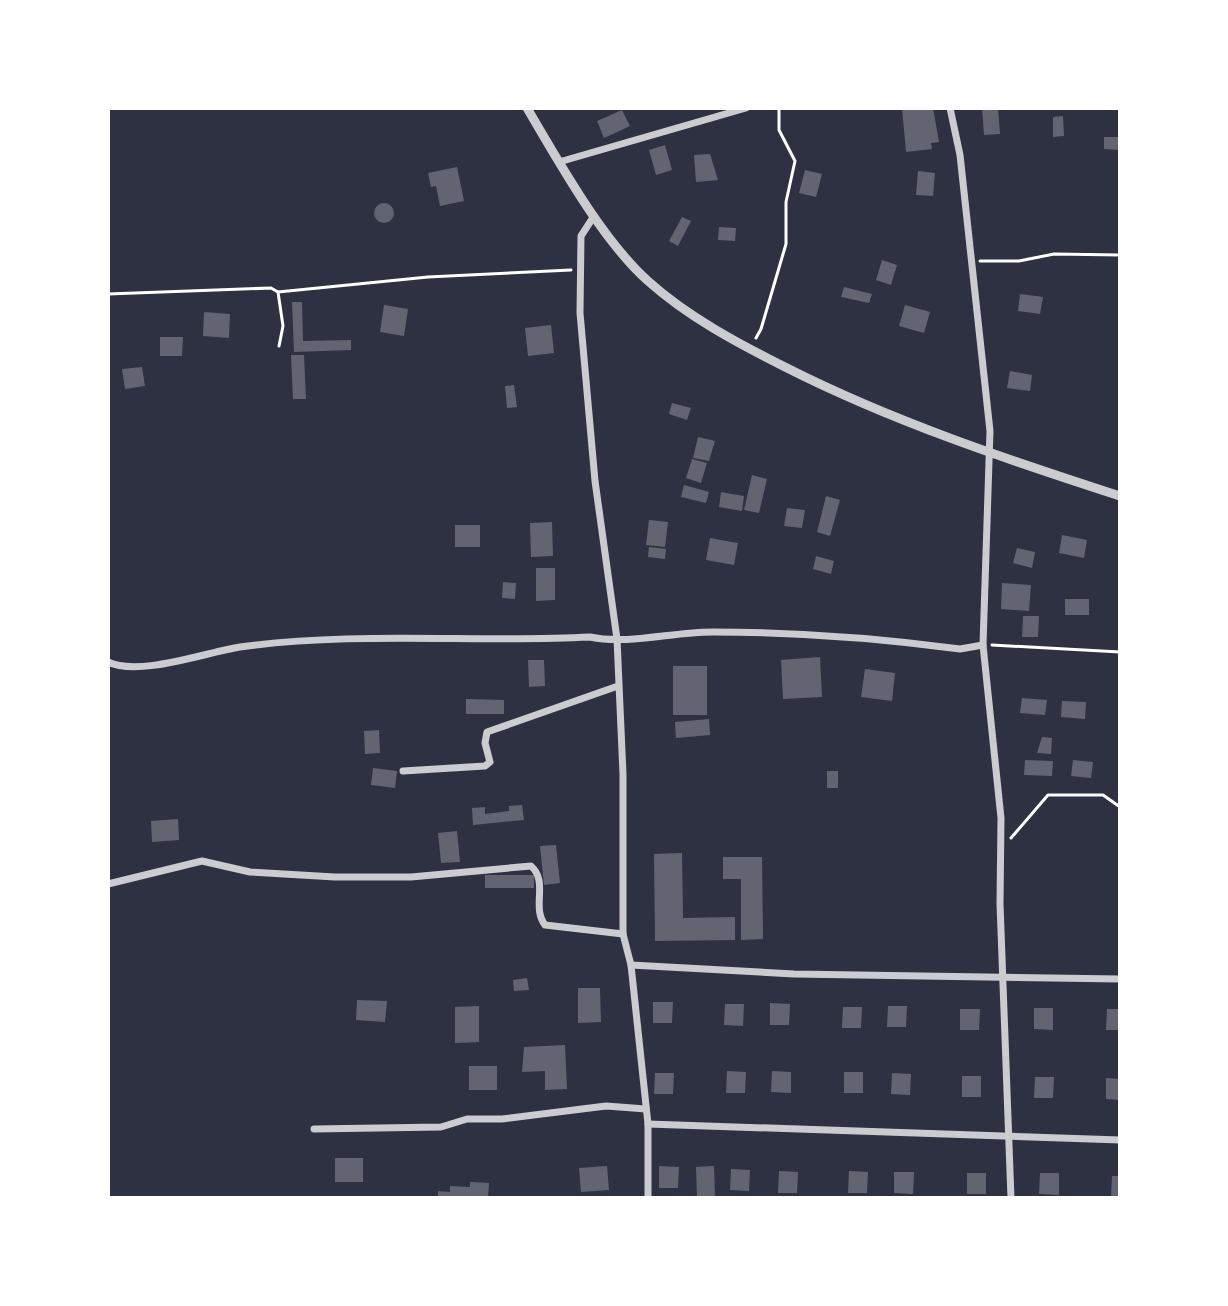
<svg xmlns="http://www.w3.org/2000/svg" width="1228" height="1306" font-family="'Titillium Web',sans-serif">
<rect width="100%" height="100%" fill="#2d3142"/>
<g fill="#626471">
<polygon points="902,108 933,108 939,142 931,143 932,149 906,152"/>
<polygon points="982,108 998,108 1000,134 984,135"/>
<polygon points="622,110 630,126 604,138 597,121"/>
<polygon points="1063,116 1064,136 1053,137 1053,117"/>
<polygon points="1104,137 1119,137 1119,150 1104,149"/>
<polygon points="665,145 672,170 656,175 649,150"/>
<polygon points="710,154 718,180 696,182 694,155"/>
<polygon points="457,167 464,201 440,206 436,186 431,187 428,173"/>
<polygon points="805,170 822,174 816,197 799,193"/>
<polygon points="918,171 935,173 933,196 916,195"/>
<circle cx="384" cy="213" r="10"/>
<polygon points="682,217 691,221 678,246 669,241"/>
<polygon points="719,227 736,228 735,241 718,240"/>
<polygon points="882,260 897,265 891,285 876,280"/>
<polygon points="844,287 872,294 869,303 841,297"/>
<polygon points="1020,294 1043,297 1040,314 1018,311"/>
<polygon points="292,302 302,302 303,341 351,340 351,350 294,352"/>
<polygon points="384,305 408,309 404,336 380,332"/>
<polygon points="905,305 930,312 924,333 899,326"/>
<polygon points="204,312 230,314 229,338 203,336"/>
<polygon points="551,325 554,353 528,356 525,328"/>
<polygon points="160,337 183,337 182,356 160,356"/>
<polygon points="291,355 304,355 306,399 293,399"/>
<polygon points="142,367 145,386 125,389 122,369"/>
<polygon points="1010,371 1032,375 1030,391 1007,388"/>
<polygon points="514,385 517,407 507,408 505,386"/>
<polygon points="672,403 691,408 687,420 669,414"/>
<polygon points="698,437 715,441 709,461 693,458"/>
<polygon points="692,459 707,463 701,483 686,478"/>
<polygon points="752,475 767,479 759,513 744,510"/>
<polygon points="684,485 709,492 706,503 681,497"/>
<polygon points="721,492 744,496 742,511 719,507"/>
<polygon points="826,496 840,500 830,536 817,532"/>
<polygon points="787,508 805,510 802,528 784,526"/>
<polygon points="649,520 668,522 665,547 646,545"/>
<polygon points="552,522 553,556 531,557 530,523"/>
<rect x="455" y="525" width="25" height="22"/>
<polygon points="1062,535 1087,540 1084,558 1059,553"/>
<polygon points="710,538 738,543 734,565 706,560"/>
<polygon points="649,547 666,549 665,559 648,557"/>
<polygon points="1017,548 1035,552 1032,568 1013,563"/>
<polygon points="816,556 834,561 831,574 813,569"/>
<polygon points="536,568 555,568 555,600 536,601"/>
<polygon points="503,582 516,583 515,599 502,598"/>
<polygon points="1002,583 1031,585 1029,611 1001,609"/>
<rect x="1065" y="599" width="24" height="16"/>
<polygon points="1023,616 1039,616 1038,637 1022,637"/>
<polygon points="820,657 822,697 783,699 781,660"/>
<polygon points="528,660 544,660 545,686 529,687"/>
<rect x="673" y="666" width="34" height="49"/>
<polygon points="865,669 895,673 892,701 861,697"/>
<polygon points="1022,698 1047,700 1045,715 1020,713"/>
<polygon points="466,699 504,700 504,714 466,714"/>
<polygon points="1062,701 1086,702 1085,719 1061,717"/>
<polygon points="709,719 710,735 676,738 675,722"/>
<polygon points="379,730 380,753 365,754 364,731"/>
<polygon points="1042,737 1052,738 1051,754 1037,753"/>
<polygon points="1025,760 1053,761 1052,776 1024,775"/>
<polygon points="1073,760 1093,762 1091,778 1071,776"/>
<polygon points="373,768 397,771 395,788 371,785"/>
<rect x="827" y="771" width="11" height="17"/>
<polygon points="522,805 524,820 473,825 472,808 485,807 485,814 509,811 509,806"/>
<polygon points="178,819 179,840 152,842 151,821"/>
<polygon points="457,831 460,862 441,863 438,833"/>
<polygon points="556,845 560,883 544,885 540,846"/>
<polygon points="682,853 683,918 735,917 735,940 655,941 654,854"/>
<polygon points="723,857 762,857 763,939 741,940 741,879 723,879"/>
<rect x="485" y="875" width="49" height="13"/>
<polygon points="527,978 529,990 514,991 513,980"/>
<polygon points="578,988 600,988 601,1022 578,1023"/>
<polygon points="357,1000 387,1001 385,1022 356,1020"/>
<polygon points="653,1002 673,1002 672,1023 653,1023"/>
<polygon points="770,1003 790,1004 789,1025 770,1025"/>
<polygon points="725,1004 744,1004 743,1026 724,1025"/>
<polygon points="479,1006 479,1042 455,1043 455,1007"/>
<polygon points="888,1006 907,1006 906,1027 887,1027"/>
<polygon points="843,1007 862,1007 861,1028 842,1028"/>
<polygon points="1034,1008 1053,1008 1053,1030 1034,1029"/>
<polygon points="960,1009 980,1009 979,1030 960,1030"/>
<polygon points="1107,1009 1120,1009 1120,1030 1106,1030"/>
<polygon points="565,1045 567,1089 545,1090 545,1071 522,1072 524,1047"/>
<rect x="469" y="1066" width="28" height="24"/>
<polygon points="727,1071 746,1072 745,1093 726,1093"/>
<polygon points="772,1071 791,1072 791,1093 771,1092"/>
<rect x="844" y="1072" width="19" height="21"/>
<polygon points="655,1073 674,1073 673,1094 654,1094"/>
<polygon points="892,1073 911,1074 910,1095 891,1094"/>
<rect x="962" y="1076" width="19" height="21"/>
<polygon points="1035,1077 1054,1077 1053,1098 1034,1098"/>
<polygon points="1106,1078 1120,1079 1120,1100 1106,1099"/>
<rect x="335" y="1158" width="28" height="24"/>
<polygon points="607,1166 609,1190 581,1192 579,1168"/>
<polygon points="659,1166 679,1167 678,1188 659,1188"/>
<polygon points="714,1166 715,1198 697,1198 696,1167"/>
<polygon points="731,1169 750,1170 749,1191 730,1190"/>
<polygon points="779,1171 798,1172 797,1193 778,1193"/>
<polygon points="849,1171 868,1172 867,1193 848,1193"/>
<polygon points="894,1172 914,1172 913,1194 894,1193"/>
<rect x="967" y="1173" width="19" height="21"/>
<polygon points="1040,1173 1059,1173 1059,1195 1039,1194"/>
<polygon points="1112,1176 1120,1176 1120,1197 1111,1197"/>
<polygon points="470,1182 489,1183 488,1198 438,1198 438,1191 450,1192 450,1186 470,1187"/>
</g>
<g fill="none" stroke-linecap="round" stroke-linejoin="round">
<g stroke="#fff" stroke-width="3">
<polyline points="980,261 1019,261 1054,254 1120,255"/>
<polyline points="278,292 283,326 279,346"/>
<polyline points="108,294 271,288 278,292 428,277 571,270"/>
<polyline points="756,338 761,329 786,244 786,202 795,161 779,130 779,108"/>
<polyline points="992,645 1120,652"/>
<polyline points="1011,838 1048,795 1103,795 1120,807"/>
</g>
<g stroke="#caccd0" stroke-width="7">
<polyline points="950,108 960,155 990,431 983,645 1001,818 1000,904 1011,1198"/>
<polyline points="559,162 746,108"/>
<polyline points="594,216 581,236 580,313 595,481 617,639 623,774 623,934 631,965 648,1124 648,1198"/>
<path d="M 108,662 C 139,677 207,652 240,647 C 356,631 473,643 590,637 C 628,645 672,632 712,632 C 794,632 878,638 960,649 L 983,645"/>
<polyline points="403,771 485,766 490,762 485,743 487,732 618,686"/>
<path d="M 108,884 L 202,861 L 250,872 L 335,877 L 411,877 L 531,866 C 549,882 531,907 545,925 L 623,934"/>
<polyline points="631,965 794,974 1120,979"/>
<polyline points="648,1124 1120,1140"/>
<polyline points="314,1129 441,1127 467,1119 502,1119 606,1106 646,1109"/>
</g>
<path stroke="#caccd0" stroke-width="9" d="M 527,108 C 559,162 602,240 648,281 C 688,317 739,344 787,368 C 894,422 1006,459 1120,496"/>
</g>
<rect width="1228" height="1306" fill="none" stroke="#ffffff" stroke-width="220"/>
</svg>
